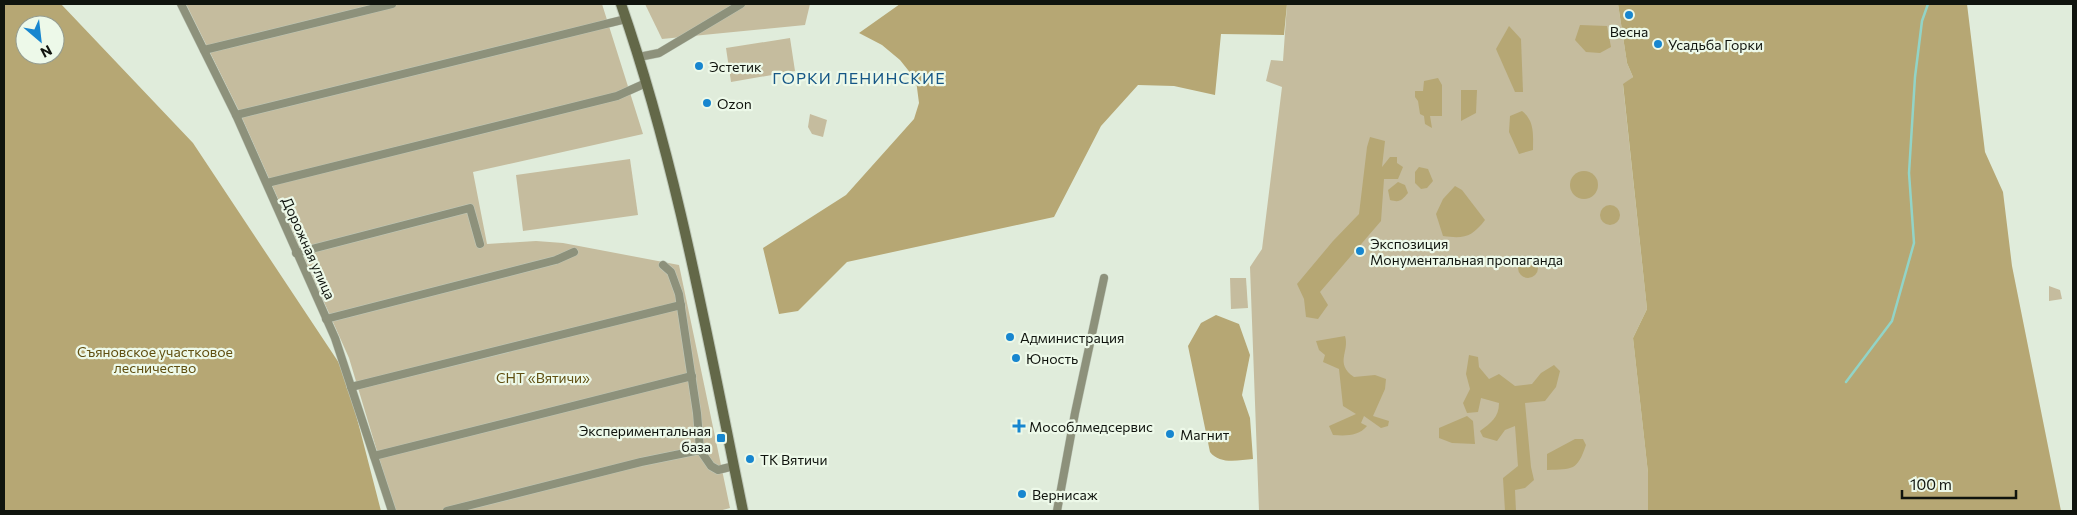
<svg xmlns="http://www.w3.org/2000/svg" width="2077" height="515" font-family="Commissioner,sans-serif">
<rect width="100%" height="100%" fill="#e0ecdb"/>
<g fill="#c5bc9e">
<polygon points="186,4 602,4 643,134 473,172 487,244 536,241 563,243 679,265 730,508 719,511 395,511 349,358 238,109"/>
<polygon points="645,4 810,4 805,25 662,39"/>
<polygon points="1287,4 1618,4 1627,63 1633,77 1623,85 1647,309 1633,338 1648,473 1648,511 1259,511 1250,267 1262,249 1282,87 1266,81 1271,60 1283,61"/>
<polygon points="790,38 795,71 731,82 726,48"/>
<polygon points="810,114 827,120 823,137 812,134 808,127"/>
<polygon points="630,159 638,215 523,231 516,175"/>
<polygon points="1230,278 1246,278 1248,308 1231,309"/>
<polygon points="2049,286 2060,290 2062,299 2049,301"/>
</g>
<g fill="#b6a774" fill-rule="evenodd">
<path d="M 4,4 L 61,4 L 193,143 L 345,372 L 381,511 L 4,511 ZM 25,25 L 55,25 L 55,55 L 25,55 Z"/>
<polygon points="900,4 1287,4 1284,35 1221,34 1215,95 1174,86 1138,85 1101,126 1054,217 847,262 798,311 779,314 763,248 846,195 914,119 919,103 916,80 900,60 882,45 859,33"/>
<polygon points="1618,4 1967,4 1985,152 2003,192 2012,266 2061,511 1648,511 1648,473 1633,338 1647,309 1623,84 1633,77 1627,63"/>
<polygon points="1580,25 1607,26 1611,47 1600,53 1586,52 1575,40"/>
<polygon points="1509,26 1521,39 1523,92 1515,92 1496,49"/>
<polygon points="1438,78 1442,85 1442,116 1430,116 1432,128 1425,124 1424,116 1420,114 1418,101 1415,97 1415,91 1423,91 1424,81"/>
<polygon points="1461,90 1477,90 1476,113 1461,121"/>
<path d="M 1522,111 C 1535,121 1533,135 1533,150 L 1519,154 L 1509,132 L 1510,116 Z"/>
<polygon points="1370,137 1385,141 1382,167 1390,157 1397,157 1397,163 1403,167 1398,179 1384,179 1381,221 1320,292 1328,305 1318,319 1306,317 1304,299 1297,284 1333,241 1359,214 1367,147"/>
<polygon points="1419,167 1428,169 1433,181 1427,188 1421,189 1415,183 1415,172"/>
<circle cx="1584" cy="185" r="14"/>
<path d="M 1398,182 L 1405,185 L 1408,193 C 1402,200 1400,203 1390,200 L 1388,190 Z"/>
<path d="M 1455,186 L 1462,190 L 1485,220 C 1472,237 1464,239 1443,236 L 1436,214 L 1443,199 Z"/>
<circle cx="1610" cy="215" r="10"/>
<circle cx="1528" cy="268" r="10"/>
<path d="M 1216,315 L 1239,324 L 1250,355 L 1242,395 L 1250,418 L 1253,459 C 1239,460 1220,465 1210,452 L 1188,346 L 1201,323 Z"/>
<path d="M 1345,336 C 1350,352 1334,363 1354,377 L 1375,375 L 1386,379 L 1385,389 L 1373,416 L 1389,421 L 1388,426 L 1381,428 L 1364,416 L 1361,423 L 1367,426 C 1359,436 1346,436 1333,435 L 1329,426 L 1356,414 L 1343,406 L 1339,369 L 1323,362 L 1325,355 L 1319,350 L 1316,341 Z"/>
<path d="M 1469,355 L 1478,357 L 1479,367 L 1489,379 L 1499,374 L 1515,386 L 1532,384 L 1541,373 L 1554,365 L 1560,371 L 1556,387 L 1545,401 L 1525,403 L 1531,467 L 1534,480 L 1525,488 L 1515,490 L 1516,511 L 1505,511 L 1503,478 L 1518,466 L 1515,426 L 1505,430 L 1497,441 L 1483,437 L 1480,431 C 1491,423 1499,417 1499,403 L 1481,398 L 1478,412 L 1467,413 L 1463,403 L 1470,389 L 1466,374 Z"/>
<polygon points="1467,416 1473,421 1475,444 1452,443 1439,438 1439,428"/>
<path d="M 1575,439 L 1583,439 L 1586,445 C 1577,471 1573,469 1547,470 L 1547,454 Z"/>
</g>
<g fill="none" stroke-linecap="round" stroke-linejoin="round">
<polyline stroke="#92d4c7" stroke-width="2.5" points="1846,382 1892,321 1914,243 1909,173 1915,77 1922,21 1928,4"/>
<g stroke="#bfc9ba" stroke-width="9">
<g id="minor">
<polyline points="181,4 236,115 335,338 392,511"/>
<polyline points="204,50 392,4"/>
<polyline points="639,57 659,53 741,4"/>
<polyline points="236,115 626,19"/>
<polyline points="267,183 617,96 646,83"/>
<polyline points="296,253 470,208 480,244"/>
<polyline points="663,265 671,272 679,294 697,413 700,450 711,466 718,470 734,466"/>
<polyline points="326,319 556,260 574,252"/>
<polyline points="351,387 681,305"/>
<polyline points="374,456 692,376"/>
<polyline points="447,511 641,462 700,450"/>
<polyline points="1057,511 1075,413 1104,278"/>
</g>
</g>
<g stroke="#bfc9ba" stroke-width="12">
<path id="secondary" d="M 621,4 C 678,168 708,341 743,511"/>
</g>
<use href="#minor" stroke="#8d917b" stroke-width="8"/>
<use href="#secondary" stroke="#636848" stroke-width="10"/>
</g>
<g fill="#1786cf" stroke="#edf9e9" stroke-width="2">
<circle cx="1629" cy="15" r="5"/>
<circle cx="1658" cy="44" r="5"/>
<circle cx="699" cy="66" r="5"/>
<circle cx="707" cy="103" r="5"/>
<circle cx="1360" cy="251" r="5"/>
<circle cx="1010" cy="337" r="5"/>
<circle cx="1016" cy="358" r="5"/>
<path d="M1016.5 418.5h5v5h5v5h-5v5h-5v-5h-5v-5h5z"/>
<circle cx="1170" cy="434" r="5"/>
<rect x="716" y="433" width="10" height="10" rx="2.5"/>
<circle cx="750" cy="459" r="5"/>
<circle cx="1022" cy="494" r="5"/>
</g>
<g text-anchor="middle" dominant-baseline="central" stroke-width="4.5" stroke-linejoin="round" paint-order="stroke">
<g font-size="14" fill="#10140e" stroke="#edf9e9" text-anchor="start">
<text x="1629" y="31" text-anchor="middle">Весна</text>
<text x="1668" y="44">Усадьба Горки</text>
<text x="709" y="66">Эстетик</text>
<text x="717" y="103">Ozon</text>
<text x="1370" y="243">Экспозиция<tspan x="1370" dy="16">Монументальная пропаганда</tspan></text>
<text x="1020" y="337">Администрация</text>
<text x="1026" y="358">Юность</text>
<text x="1029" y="426">Мособлмедсервис</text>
<text x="711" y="430" text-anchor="end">Экспериментальная<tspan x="711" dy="16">база</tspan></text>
<text x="1180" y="434">Магнит</text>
<text x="760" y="459">ТК Вятичи</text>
<text x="1032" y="494">Вернисаж</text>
</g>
<g font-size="14" fill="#10140e" stroke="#edf9e9">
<text transform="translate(309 248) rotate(66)">Дорожная улица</text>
</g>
<g font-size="14" fill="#604f11" stroke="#edf9e9">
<text x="155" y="351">Съяновское участковое<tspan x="155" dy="16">лесничество</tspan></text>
<text x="543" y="377">СНТ «Вятичи»</text>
</g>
<g font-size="16" letter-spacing="1" fill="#165786" stroke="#edf9e9">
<text x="859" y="77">ГОРКИ ЛЕНИНСКИЕ</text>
</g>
</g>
<rect width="2077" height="515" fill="none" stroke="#10140e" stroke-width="10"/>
<g transform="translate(40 40) rotate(152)"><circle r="24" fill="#edf9e9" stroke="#959d91"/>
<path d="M0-4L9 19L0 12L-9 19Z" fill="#1786cf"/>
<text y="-8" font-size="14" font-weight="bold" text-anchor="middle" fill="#10140e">N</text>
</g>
<path d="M1902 490v8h114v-8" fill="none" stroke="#10140e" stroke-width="2.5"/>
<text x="1910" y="490" font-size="15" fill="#10140e" stroke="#edf9e9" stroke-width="4" paint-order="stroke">100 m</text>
</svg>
